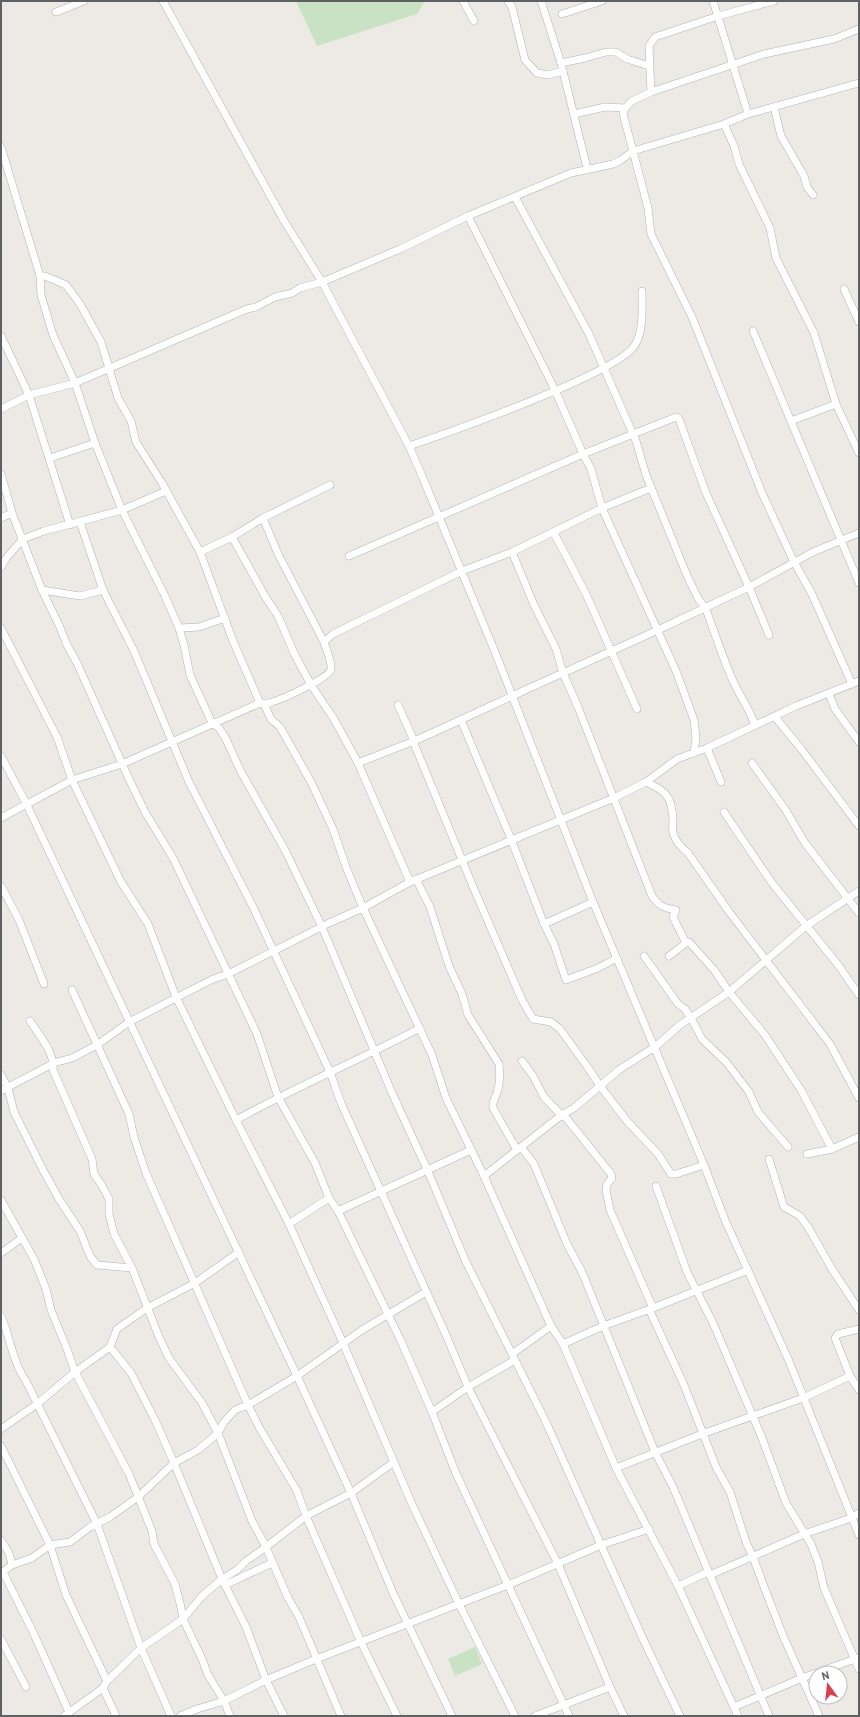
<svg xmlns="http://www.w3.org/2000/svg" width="860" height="1717" font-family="'PT Sans',sans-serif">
<rect width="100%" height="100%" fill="#edeae5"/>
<g fill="#c9e2c4">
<polygon points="296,1 425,1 417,14 317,46"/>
<polygon points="475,1647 482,1664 455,1676 448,1659"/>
</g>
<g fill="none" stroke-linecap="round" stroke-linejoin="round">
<g stroke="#b0b3b6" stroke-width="8">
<g id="minor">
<polyline points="163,1 283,219 322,282 409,446 420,471 495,652 593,902 704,1165 725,1220 789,1361 859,1535"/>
<polyline points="463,1 474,21"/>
<polyline points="508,1 512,7 525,60 537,73 548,75 563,71"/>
<polyline points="541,1 561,63 587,168"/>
<polyline points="713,1 748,114"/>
<polyline points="56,12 84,1"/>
<polyline points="562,14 602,1"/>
<polyline points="561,63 585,58 606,52 616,52 627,59 649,66"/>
<polyline points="651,92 649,46 655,37 718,16 774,1"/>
<polyline points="774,107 781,136 804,176 807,187 813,195"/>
<polyline points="574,114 605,107 625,108"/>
<polyline points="724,124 748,114 859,83"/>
<polyline points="1,147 40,276 41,295 53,335 75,383 95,443 122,510 165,596 179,628 184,645 190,675 212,723 219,728 226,739 240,770 285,850 322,927 392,1093 427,1169 466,1262 546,1422 644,1641 680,1716"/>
<path d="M 515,197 L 589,334 L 636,441 L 646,475 L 688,578 L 699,600 L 705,607 C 715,633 723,659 734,683 C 741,698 750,710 755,725"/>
<polyline points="468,216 555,390 583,454 591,469 602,508 676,671 694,720 696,737 694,753"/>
<polyline points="40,276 45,276 66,285 80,304 101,342 118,398 131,421 136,442 162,483 200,552 233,641 260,703"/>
<polyline points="844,289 859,322"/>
<polyline points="753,331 859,583"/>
<polyline points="1,336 29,395 70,525"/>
<polyline points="1,409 29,395 75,383 247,309 256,307 275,297 292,293 300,288 322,282 400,249 468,216 571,173 613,164 621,160 633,151 623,114 625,108 632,101 651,92 764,54 834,39 859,29"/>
<polyline points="791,421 836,404"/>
<path d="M 409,446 C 447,433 619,373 635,345 C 644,330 642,308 642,291"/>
<polyline points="50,458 95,443"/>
<polyline points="1,474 12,513 42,590 59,625 67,645 77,663 129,779 145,812 173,858 257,1034 278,1097 315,1163 329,1198 338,1211 401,1341 432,1412 455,1471 569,1716"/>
<polyline points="1,518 12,513"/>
<polyline points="263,518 278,554 324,642"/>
<polyline points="80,522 103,590 134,651 189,782 254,909 330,1072 341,1103 446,1335 468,1387 558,1564 610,1687 624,1716"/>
<polyline points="554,533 586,594 637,709"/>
<polyline points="232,537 266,598 278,616 294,653 311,685 334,719 358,763 410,882"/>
<polyline points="200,552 232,537 263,518 330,485"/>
<polyline points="349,556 583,454 676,417 679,419 706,493 749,587 769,635"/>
<polyline points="1,567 7,557 23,539 44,531 122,510 166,491"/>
<polyline points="42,590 80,596 103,590"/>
<polyline points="1,628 57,737 72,780 121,882 148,924 176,997 236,1120 289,1224 343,1343 411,1502 459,1604 515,1716"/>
<polyline points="179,628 199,627 225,618"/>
<polyline points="852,684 811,592 794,562 762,493 692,317 651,234 648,208 633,151 724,124 734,146 739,164 770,228 776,258 814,333 836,404 859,453"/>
<polyline points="829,694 835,709 859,742"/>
<polyline points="264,704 271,719 280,727 311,782 333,829 346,867 363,908 432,1055 446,1098 484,1176 551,1326 563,1344 616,1468 678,1586 738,1716"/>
<polyline points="775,717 802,750 859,826"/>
<polyline points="461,720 511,839 544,924 554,944 566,980 598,968 617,958"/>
<polyline points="413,741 474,889 522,1000 533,1019 551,1022 560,1029 589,1069 600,1086 627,1121 658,1154 671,1174 676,1174 704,1165"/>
<path d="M 414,741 C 464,719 513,695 563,673 L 556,649 L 534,605 L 512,552"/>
<polyline points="707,748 721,782"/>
<polyline points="1,756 27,805 297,1376 351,1493 393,1593 452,1716"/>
<polyline points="358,763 414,741 398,705"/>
<polyline points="752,763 785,809 805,843 859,913"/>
<path d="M 646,782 C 667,791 672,798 673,820 C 673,824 672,829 673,833 C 675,841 682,848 688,853 L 730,913 L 830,1044 L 859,1098"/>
<polyline points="724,812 772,883 839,966 859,995"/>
<path d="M 1,818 L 72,780 L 122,764 L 260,703 C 264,705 268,704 272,702 C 282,699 330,678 331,669 C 332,662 326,649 324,642 L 333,634 L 462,571 L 512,552 L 602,508 L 651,488"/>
<path d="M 416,879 L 430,907 L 449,966 L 462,994 L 468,1015 L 499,1064 C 500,1073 500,1084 497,1093 C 495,1099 492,1101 493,1108 L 517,1150"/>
<polyline points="1,886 19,920 44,984"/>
<polyline points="544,924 593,902"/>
<polyline points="686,943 689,942 715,971 729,992 765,1035 801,1090 832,1149"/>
<polyline points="644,956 678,1004 685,1009 691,1018 702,1039 727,1063 749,1092 758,1112 788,1147"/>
<path d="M 669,956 L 686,943 L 673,917 L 676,910 C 664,908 659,906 652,896 L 578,707 L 563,673 L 658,630 L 749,587 L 813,552 L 859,533"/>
<polyline points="72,990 129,1114 134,1137 146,1173 248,1405 259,1427 297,1491 306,1516 361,1642 397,1716"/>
<path d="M 30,1021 C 39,1035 55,1053 53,1070 L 92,1159 L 94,1174 L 101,1184 L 109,1199 L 109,1214 L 114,1234 L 132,1268 L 159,1337 L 169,1358 L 202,1403 L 218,1433 L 252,1521 L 266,1547 L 288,1598 L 299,1617 L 341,1716"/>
<polyline points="522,1061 533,1076 544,1097 562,1116"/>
<polyline points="1,1075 8,1088 14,1112 43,1170 59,1199 80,1231 90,1256 97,1265 132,1268"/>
<polyline points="1,1091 54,1063 72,1058 97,1045 129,1022 213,979 228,974 329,923 363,908 410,882 614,798 646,782 677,759 707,748 796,706 859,681"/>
<polyline points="563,1114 611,1174 612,1178 607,1184 606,1190 610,1210 653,1308"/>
<path d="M 236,1120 C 296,1087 359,1060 420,1028"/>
<polyline points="521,1147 534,1164 567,1244 582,1272 655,1452 673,1487 769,1716"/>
<polyline points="807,1154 832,1149 859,1137"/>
<polyline points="769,1159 784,1207 800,1216 808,1227 832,1269 859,1310"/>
<polyline points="484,1176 563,1114 574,1108 620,1069 655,1047 680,1025 729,992 806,926 859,891"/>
<polyline points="656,1186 687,1272 713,1323 762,1438 786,1503 811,1544 818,1562 824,1588 859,1669"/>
<polyline points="1,1200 34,1259 46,1289 51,1310 67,1349 75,1372 129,1474 152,1531 154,1544 175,1584 180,1603 183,1619 202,1659 208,1675 224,1701 230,1716"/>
<polyline points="338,1211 471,1150"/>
<polyline points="289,1224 329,1198"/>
<polyline points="1,1253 22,1238"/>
<polyline points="649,1309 684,1385 716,1467 730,1492 746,1542 753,1557 766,1592 784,1638 819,1716"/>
<path d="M 1,1316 C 10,1337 13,1363 26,1381 L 97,1524 L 141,1648 L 171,1716"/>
<polyline points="859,1329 838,1334 835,1338 850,1376 859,1390"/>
<polyline points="563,1344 603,1326 653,1308 748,1270"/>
<polyline points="110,1347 131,1373 155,1420 174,1463 222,1579 246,1627 266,1680 284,1716"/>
<polyline points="512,1354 551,1326"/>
<polyline points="432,1412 468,1387 515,1360"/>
<polyline points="1,1429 37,1404 75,1372 110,1347 117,1329 147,1308 195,1283 239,1252"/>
<polyline points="1,1446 50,1545 66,1595 107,1681"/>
<polyline points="616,1468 702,1434 803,1398 850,1376"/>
<polyline points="1,1540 9,1553 12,1565"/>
<polyline points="3,1572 33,1632 69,1712"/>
<polyline points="1,1573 12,1565 32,1558 50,1545 70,1542 90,1527 110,1517 138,1497 174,1463 198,1450 218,1433 224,1422 235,1410 248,1405 297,1376 362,1330 426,1292"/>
<polyline points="710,1575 804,1534 851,1518 859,1513"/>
<polyline points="225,1585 272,1563"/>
<polyline points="678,1586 708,1572"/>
<polyline points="1,1639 26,1687"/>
<polyline points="103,1688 116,1716"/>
<polyline points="734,1707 802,1678 858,1658"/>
<polyline points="64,1716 103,1688 107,1681 141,1648 183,1619 202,1596 222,1579 237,1570 246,1561 266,1547 306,1516 351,1493 394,1462"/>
<polyline points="180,1716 197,1709 224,1701 266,1680 316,1659 508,1585 601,1545 649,1529"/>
<polyline points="535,1716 610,1687"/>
</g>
</g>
<use href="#minor" stroke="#fff" stroke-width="7"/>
</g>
<rect width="860" height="1717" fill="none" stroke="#5d6164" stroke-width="4"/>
<g transform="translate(828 1685) rotate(345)"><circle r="19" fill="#ffffff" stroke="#bec0c1"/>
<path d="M0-3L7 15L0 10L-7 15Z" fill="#d7414f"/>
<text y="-6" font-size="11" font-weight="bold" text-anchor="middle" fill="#5d6164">N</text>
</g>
</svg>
